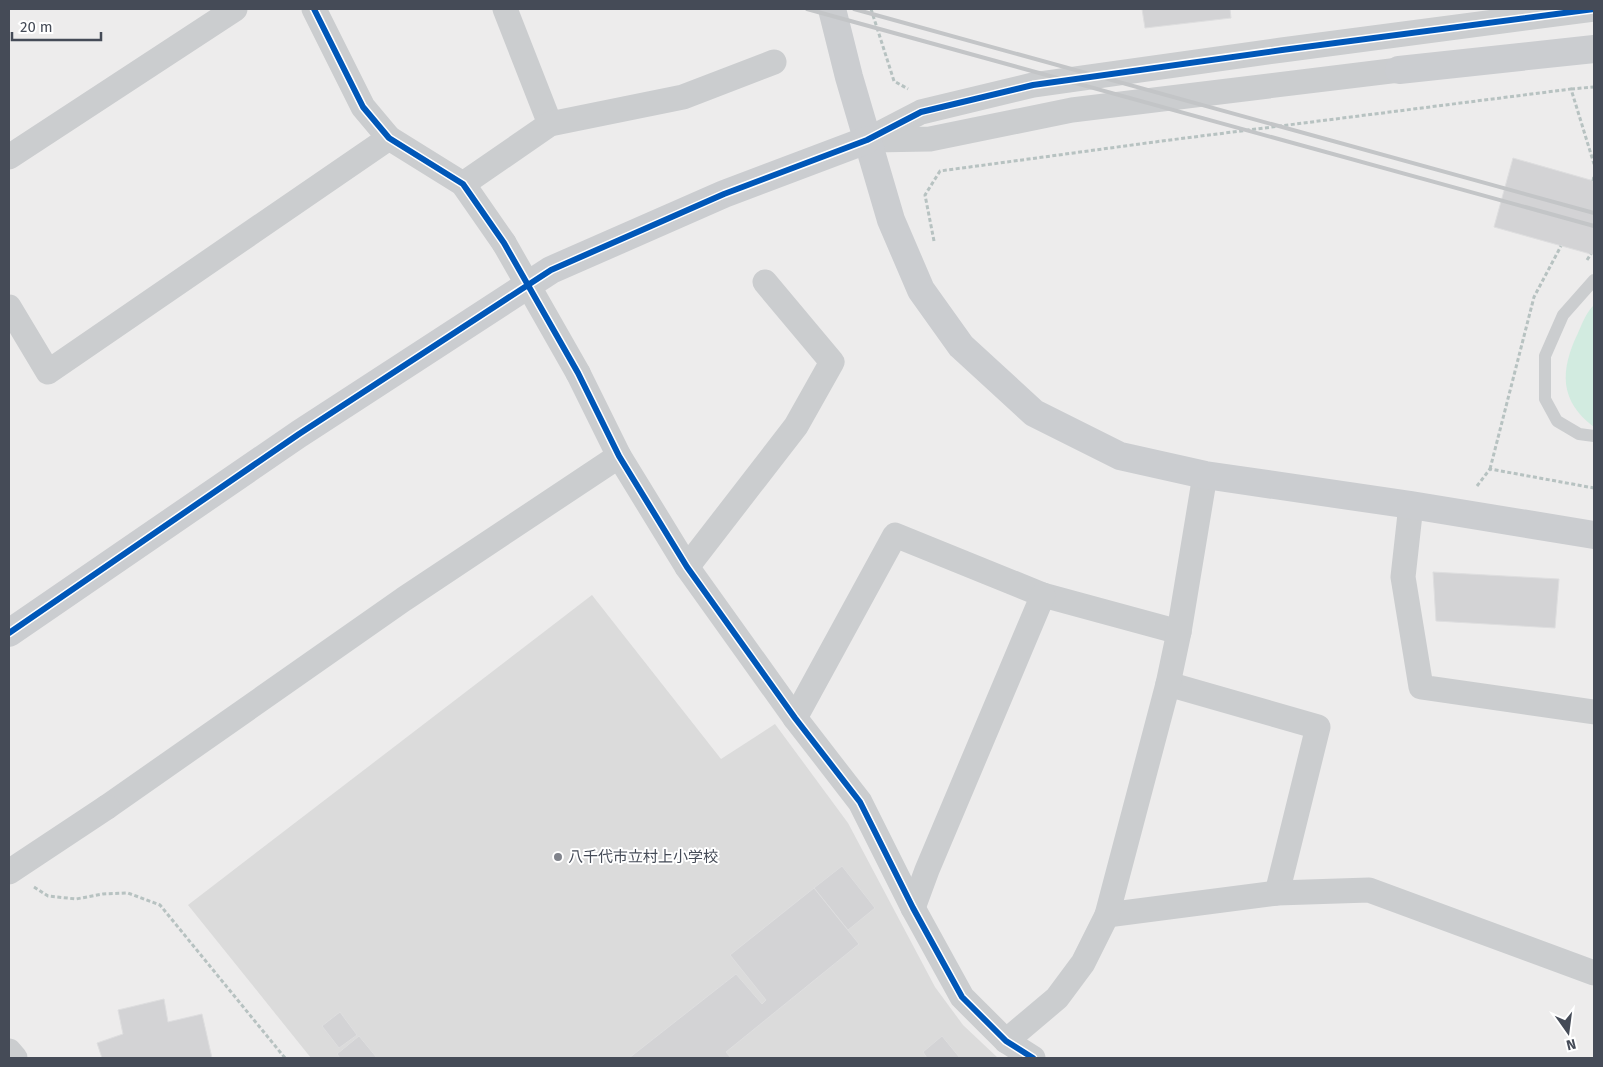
<svg xmlns="http://www.w3.org/2000/svg" width="1603" height="1067" font-family="'Fira Sans','Noto Sans JP',sans-serif">
<rect width="100%" height="100%" fill="#edecec"/>
<polygon fill="#dbdbdb" points="592,595 721,759 775,724 848,823 935,987 963,1025 998,1058 311,1058 188,905"/>
<path fill="#d2ebe0" d="M 1593,306 L 1594,306 L 1594,427 C 1559,401 1560,370 1578,333 C 1582,324 1586,313 1593,306 Z"/>
<g fill="#d3d3d5" stroke="#dededf">
<polygon points="1142,9 1230,9 1231,18 1145,28"/>
<polygon points="1513,158 1594,181 1594,255 1494,227"/>
<polygon points="1433,572 1559,579 1555,628 1436,621"/>
<polygon points="842,866 875,908 848,930 814,888"/>
<polygon points="814,888 859,944 726,1052 731,1058 629,1058 736,974 762,1004 766,1000 730,955"/>
<polygon points="164,999 168,1022 202,1014 212,1058 102,1058 97,1043 123,1034 118,1010"/>
<polygon points="340,1012 357,1035 339,1048 322,1026"/>
<polygon points="359,1036 377,1058 340,1058 337,1054"/>
<polygon points="942,1036 960,1058 927,1058 923,1052"/>
</g>
<g fill="none" stroke-linecap="round" stroke-linejoin="round">
<g stroke="#b7c2c1" stroke-width="3" stroke-dasharray="4 2.5" stroke-linecap="butt">
<polyline points="871,9 894,81 908,89"/>
<polyline points="1571,89 1594,87"/>
<polyline points="1593,181 1594,176"/>
<polyline points="934,241 925,195 940,171 1162,141 1571,89 1594,164"/>
<polyline points="1587,260 1591,254"/>
<polyline points="1490,469 1534,297 1561,246"/>
<polyline points="1477,486 1490,469 1594,488"/>
<polyline points="34,887 48,896 76,899 103,894 128,893 160,905 285,1058"/>
</g>
<polyline stroke="#cbcdcf" stroke-width="12" points="1594,280 1563,315 1545,356 1545,399 1557,421 1579,434 1594,436"/>
<g stroke="#cbcdcf" stroke-width="25">
<polyline points="314,9 363,107 389,138 463,184 504,243"/>
<polyline points="505,9 550,124"/>
<polyline points="867,140 921,112 1033,85 1282,50 1594,9"/>
<polyline points="872,140 930,139 1072,110 1399,70"/>
<polyline points="9,157 235,9"/>
<polyline points="463,184 550,124 683,97 774,62"/>
<polyline points="9,307 48,372 389,138"/>
<polyline points="578,373 619,456 687,567 795,718 860,802 913,908 962,997 1006,1041 1033,1058"/>
<polyline points="1411,505 1403,577 1421,687 1594,712"/>
<polyline points="687,567 796,426 832,362 765,282"/>
<polyline points="1168,684 1318,727 1277,893"/>
<polyline points="795,718 895,535 1043,595 1179,632"/>
<polyline points="107,807 404,599 619,456"/>
<polyline points="913,908 927,870 1043,595"/>
<polyline points="1107,915 1277,893 1369,890 1594,973"/>
<polyline points="1006,1041 1057,998 1083,963 1107,915 1168,684 1179,632 1205,475"/>
<polyline points="9,1051 15,1058"/>
</g>
<g stroke="#cbcdd0" stroke-width="28">
<polyline points="832,9 849,77 891,220 921,290 961,346 1034,413 1120,456 1205,475 1411,505 1594,535"/>
<polyline points="1399,70 1594,49"/>
<polyline points="9,633 299,434 551,270 724,194 867,140"/>
</g>
<g stroke="#c3c5c7" stroke-width="4">
<polyline points="807,9 1594,226"/>
<polyline points="854,9 1594,213"/>
</g>
<g stroke="#cbcdcf" stroke-width="25">
<polyline points="504,243 578,373"/>
<polyline points="9,872 107,807"/>
</g>
<g stroke="#fff" stroke-width="9">
<g id="cycleway">
<polyline points="314,9 363,107 389,138 463,184 504,243 578,373 619,456 687,567 795,718 860,802 913,908 962,997 1006,1041 1033,1058"/>
<polyline points="9,633 299,434 551,270 724,194 867,140 921,112 1033,85 1282,50 1594,9"/>
</g>
</g>
<use href="#cycleway" stroke="#0057b8" stroke-width="6"/>
</g>
<circle fill="#80838b" stroke="#fff" stroke-width="2" cx="558" cy="857" r="5"/>
<g text-anchor="middle" dominant-baseline="central" stroke-width="4" stroke-linejoin="round" paint-order="stroke">
<g font-size="15" fill="#454b57" stroke="#fff" text-anchor="start">
<text x="568" y="857">八千代市立村上小学校</text>
</g>
</g>
<rect width="1603" height="1067" fill="none" stroke="#454b57" stroke-width="20"/>
<g transform="translate(1568 1032) rotate(166)" stroke="#ffffff" stroke-width="4" paint-order="stroke">
<path d="M0-4L9 19L0 12L-9 19Z" fill="#454b57"/>
<text y="-8" font-size="14" font-weight="bold" text-anchor="middle" fill="#454b57">N</text>
</g>
<path d="M12 32v8h89v-8" fill="none" stroke="#454b57" stroke-width="2.5"/>
<text x="20" y="32" font-size="15" fill="#454b57" stroke="#ffffff" stroke-width="4" paint-order="stroke">20 m</text>
</svg>
